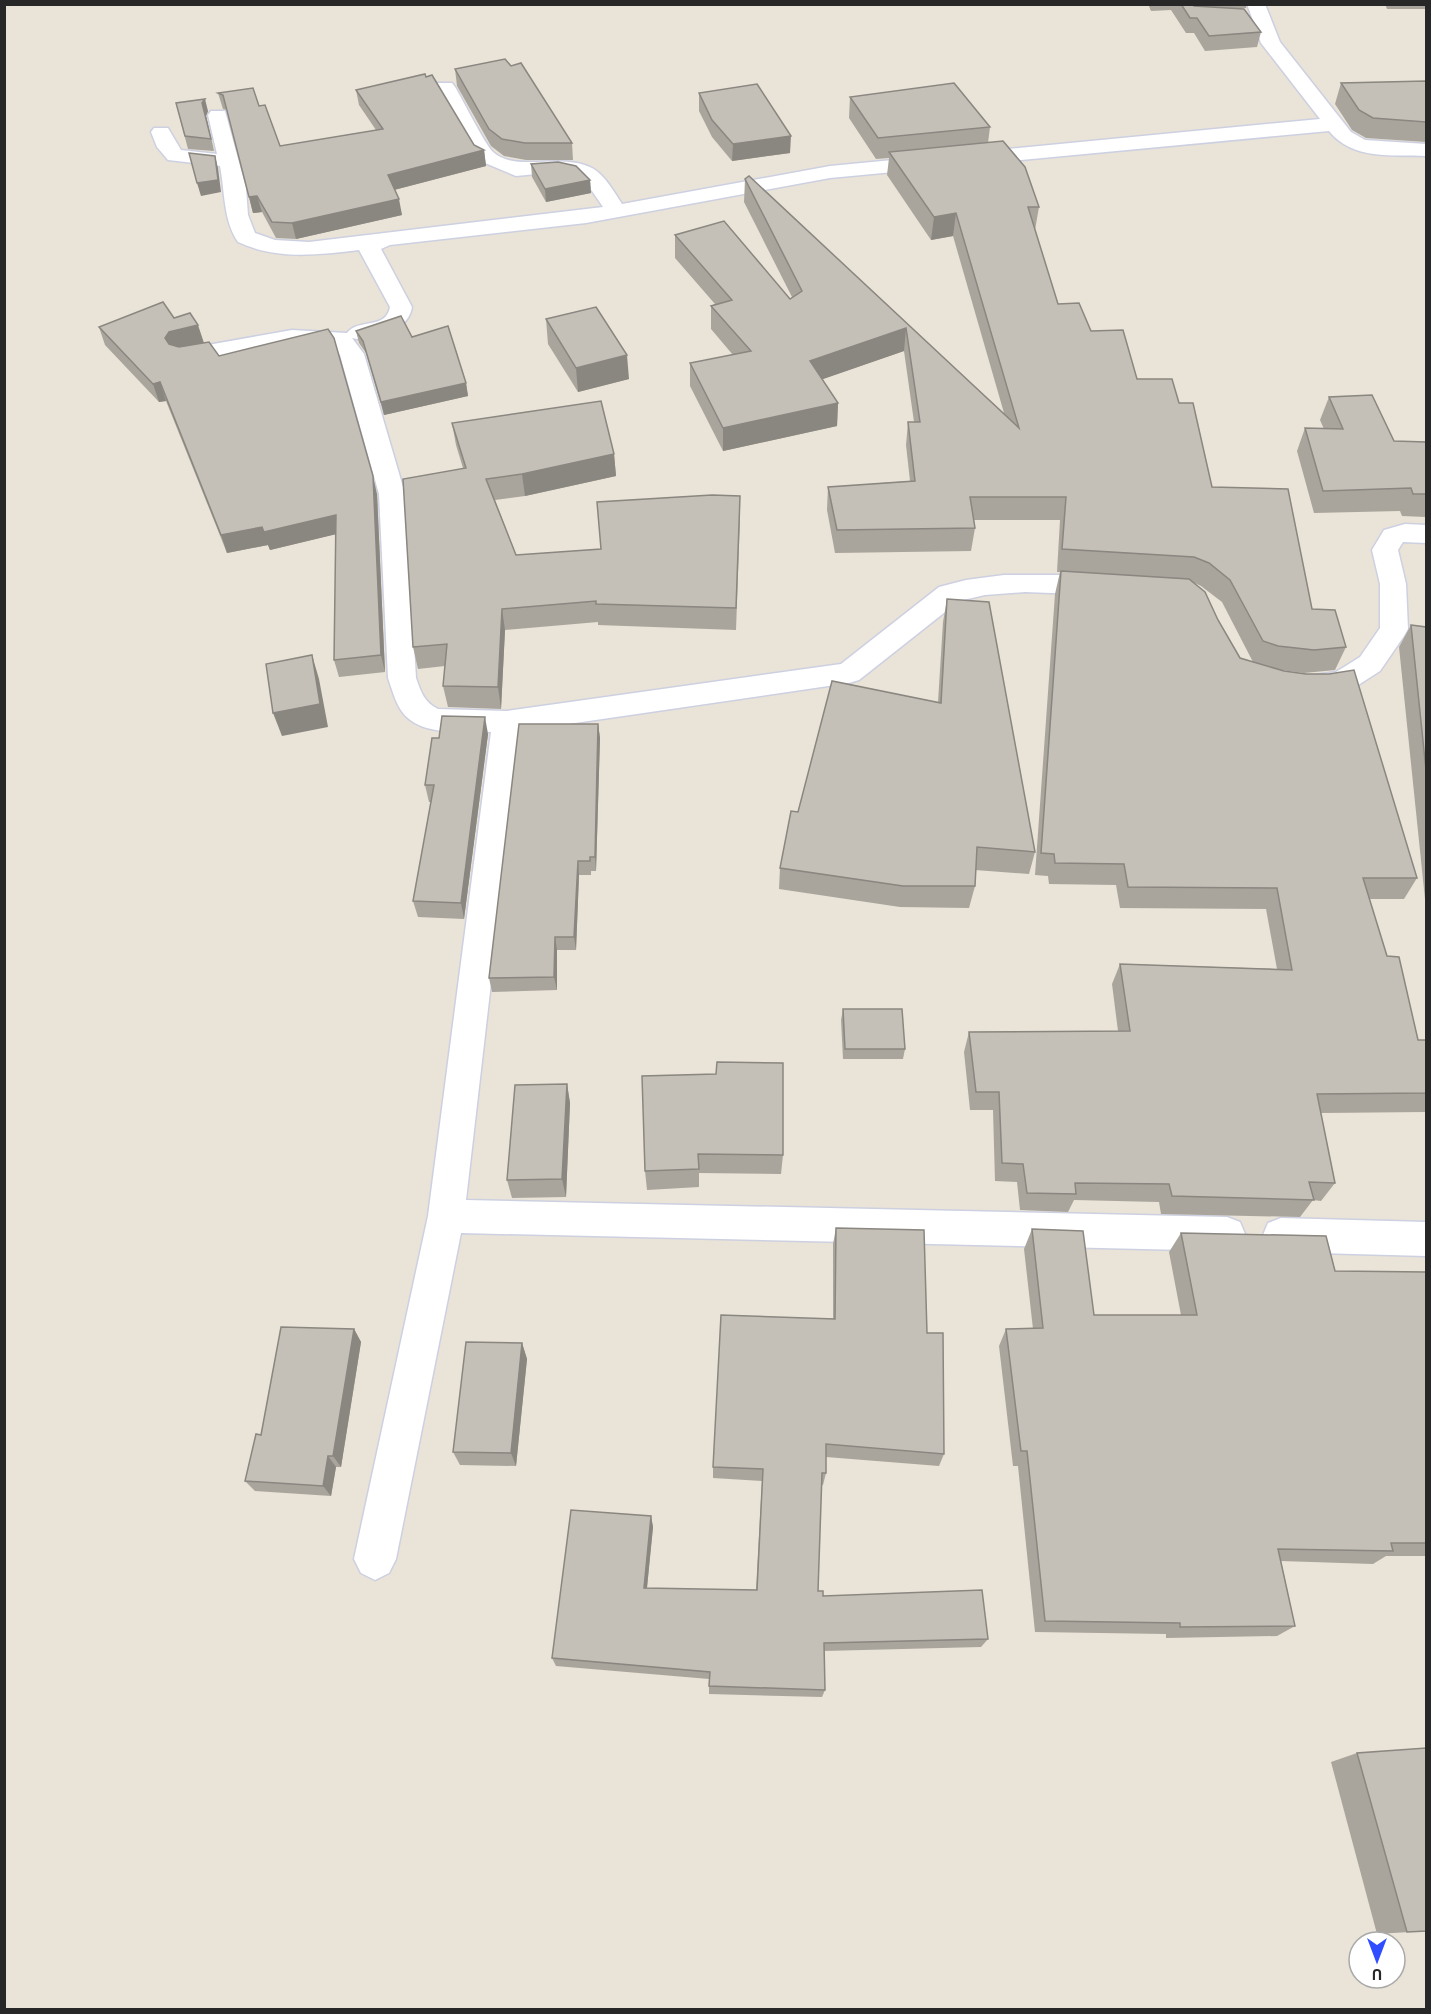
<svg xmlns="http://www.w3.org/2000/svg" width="1431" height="2014" font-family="'PT Sans',sans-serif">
<rect width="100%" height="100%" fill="#eae3d7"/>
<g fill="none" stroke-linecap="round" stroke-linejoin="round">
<g stroke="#cdd0e1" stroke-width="3">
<g id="street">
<path d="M 1247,4 L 1265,4 L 1280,42 L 1351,132 L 1365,140 L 1426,144 L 1426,156 C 1393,155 1352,160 1329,131 L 830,178 L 586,223 L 390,245 L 381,249 L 412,307 C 409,330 373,344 352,338 L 364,354 L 405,494 L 416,678 C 421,692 424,702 438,709 L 507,711 L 841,664 L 939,587 L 966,580 L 1004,575 L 1066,575 L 1113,580 L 1116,586 L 1113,592 L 1103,595 L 1025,592 L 985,595 L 959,601 L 859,680 L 849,683 L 520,731 L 466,1200 L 1227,1217 L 1240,1222 L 1245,1234 L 1240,1246 L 1227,1251 L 461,1233 L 396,1559 L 389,1573 L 375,1580 L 361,1573 L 354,1559 L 428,1216 L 491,732 C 466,731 430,736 409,719 C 397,710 393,692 388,678 L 379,494 L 340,355 L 333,345 L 292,344 L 185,363 L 177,361 L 173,356 L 177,351 L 185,349 L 292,330 L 347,333 C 358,318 386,330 390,307 L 359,250 C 317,255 277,260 238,242 C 223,220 225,192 220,166 L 168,160 L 157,147 L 151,132 L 154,128 L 168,128 L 181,150 L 217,154 L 208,115 L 211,111 L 225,111 L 246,188 L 248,215 L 255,233 L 275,240 L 309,242 L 603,207 L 592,191 L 578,177 L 559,172 L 516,176 L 478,160 L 435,87 L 438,83 L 452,83 L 455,87 C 463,100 484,143 493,152 C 516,173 561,152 592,168 C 605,175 614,192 622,204 L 830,166 L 1320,119 L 1261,43 Z"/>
<polygon points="1405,524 1426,525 1426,543 1403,542 1398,550 1406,584 1408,629 1404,636 1380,671 1352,689 1313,694 1303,691 1299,684 1303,677 1336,672 1360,657 1380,628 1380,584 1372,550 1384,530"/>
<polygon points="1281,1218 1426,1222 1426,1256 1281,1252 1268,1247 1263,1235 1268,1223"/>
</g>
</g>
<use href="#street" fill="#fff" fill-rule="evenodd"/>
</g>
<g fill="#a9a59d" fill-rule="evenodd">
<polygon points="1148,4 1193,4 1194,6 1204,7 1202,4 1247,4 1246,8 1232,8 1261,32 1257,47 1205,51 1194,33 1186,33 1171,10 1151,11"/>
<polygon points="1385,4 1426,4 1426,9 1387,9"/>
<polygon points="455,69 572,143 573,160 526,160 504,156 491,146 457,86"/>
<polygon points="1426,81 1426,142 1366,138 1352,130 1335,104 1341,83"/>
<polygon points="356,90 484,150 486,166 394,190 402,215 296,239 276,238 262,212 253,213 227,110 223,109 218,93 259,106 280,146 376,130 359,105"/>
<polygon points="699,93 790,153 732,161 712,137 699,111"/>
<path d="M 850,97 L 990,127 L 988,143 L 1039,207 L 1035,230 L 1058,304 L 1091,331 L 1137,379 L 1179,403 L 1212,487 L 1312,609 L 1346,647 L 1335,670 L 1304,673 L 1281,670 L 1417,878 L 1404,899 L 1369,899 L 1387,956 L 1418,1040 L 1426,1040 L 1426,1112 L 1321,1113 L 1335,1183 L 1321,1201 L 1313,1200 L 1300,1217 L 1161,1214 L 1159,1202 L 1074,1200 L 1068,1212 L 1020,1210 L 1017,1182 L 995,1181 L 993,1110 L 970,1110 L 964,1052 L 969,1032 L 1118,1031 L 1112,984 L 1120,964 L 1277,969 L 1266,909 L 1120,908 L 1116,885 L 1049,884 L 1048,876 L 1035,875 L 1055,594 L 1060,572 L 1057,572 L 1060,520 L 974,520 L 975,528 L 971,551 L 835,553 L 827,510 L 828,487 L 910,481 L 906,445 L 908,422 L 914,422 L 904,351 L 822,379 L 838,403 L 837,426 L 723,451 L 690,386 L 690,363 L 733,355 L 711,329 L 711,306 L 715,304 L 675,258 L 675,235 L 790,299 L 792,297 L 744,202 L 745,179 L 1004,413 L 953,236 L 931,240 L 887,175 L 889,158 L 876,159 L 849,118 ZM 1195,583 L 1201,586 L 1222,602 L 1253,662 L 1240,658 Z"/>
<polygon points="176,103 208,111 206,116 214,151 188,149"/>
<polygon points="531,164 590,180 591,193 546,202 532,177"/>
<polygon points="174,318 219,356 377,494 385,672 339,677 334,660 336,534 270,550 268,545 227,553 166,401 159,402 105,345 99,327"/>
<polygon points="546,319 629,379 578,392 548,344"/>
<polygon points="356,331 412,337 466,383 468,396 384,415 366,353 359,343"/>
<polygon points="1329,397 1394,441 1426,442 1426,517 1402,516 1400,511 1314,513 1297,451 1305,428 1324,429 1320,420"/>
<polygon points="452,423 614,454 616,476 525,496 495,500 516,555 601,549 740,518 736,630 598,625 598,622 505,630 501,709 448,707 443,686 445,666 418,669 413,647 463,468 456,445"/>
<polygon points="947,599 1035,852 1029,874 975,870 975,886 969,908 900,907 779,889 780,868 798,812 938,702 943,622"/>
<polygon points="1411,625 1426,627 1426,899 1425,899 1399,647"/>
<polygon points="598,724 600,738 596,871 591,871 591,875 579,875 576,950 557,950 557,990 492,992 489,978"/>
<polygon points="488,734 464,919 418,917 413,901 431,802 429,802 425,785 439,738"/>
<polygon points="843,1009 905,1049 903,1059 843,1059 841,1020"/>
<polygon points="716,1074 783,1155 781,1174 699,1173 699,1187 647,1190 645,1171"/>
<polygon points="567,1084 570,1103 566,1197 512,1198 507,1180"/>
<polygon points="836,1228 927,1333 944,1454 939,1466 826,1457 826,1473 823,1485 821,1485 818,1591 823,1596 988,1639 981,1647 824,1651 825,1690 822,1697 709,1694 709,1679 556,1666 552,1658 651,1516 653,1527 647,1588 756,1590 762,1481 713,1478 713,1467 833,1319 833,1244"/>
<polygon points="1032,1229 1094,1315 1181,1315 1169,1252 1181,1233 1335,1271 1426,1272 1426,1556 1386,1556 1373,1564 1281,1561 1295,1626 1277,1636 1166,1638 1166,1634 1035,1632 1018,1466 1013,1466 999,1346 1006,1329 1033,1329 1024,1249"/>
<polygon points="354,1329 361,1342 341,1467 336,1467 331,1496 255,1491 245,1481 261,1435"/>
<polygon points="522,1343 527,1359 516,1466 460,1465 453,1452"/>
<polygon points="1357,1753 1426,1931 1377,1934 1331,1762"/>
</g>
<g fill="#8a8680">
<polygon points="205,99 208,111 206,116 214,151 202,103"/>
<polygon points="791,136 790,153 732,161 733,144"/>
<polygon points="484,150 486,166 390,191 388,175"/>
<polygon points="215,156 218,168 221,192 201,196 197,183"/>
<polygon points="590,180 591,193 546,202 545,189"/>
<polygon points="257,196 262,212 253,213 249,197"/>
<polygon points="399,199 402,215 296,239 292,223"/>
<polygon points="956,213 953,236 931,240 934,217"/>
<polygon points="198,325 204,343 171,356 165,338 169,332"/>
<polygon points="906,328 904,351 809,384 810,361"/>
<polygon points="627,355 629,379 578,392 576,368"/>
<polygon points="160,382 166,401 159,402 153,384"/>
<polygon points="466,383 468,396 384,415 381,402"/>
<polygon points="838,403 837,426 723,451 723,428"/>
<polygon points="614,454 616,476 525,496 522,474"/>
<polygon points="373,476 377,494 385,672 381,655"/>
<polygon points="336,515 341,533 270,550 268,545 227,553 221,535 262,527"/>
<polygon points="502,609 505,630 501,709 498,687"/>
<polygon points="312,655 319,679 328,727 282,736 273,713"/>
<polygon points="485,717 488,734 464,919 461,903"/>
<polygon points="598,724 600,738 596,871 595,857"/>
<polygon points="578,861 579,875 576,950 574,937"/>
<polygon points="555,937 557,950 557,990 554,977"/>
<polygon points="567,1084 570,1103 566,1197 562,1179"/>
<polygon points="354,1329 361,1342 341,1467 333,1456"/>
<polygon points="522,1343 527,1359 516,1466 511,1453"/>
<polygon points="328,1456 336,1467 331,1496 323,1486"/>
<polygon points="651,1516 653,1527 646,1597 644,1588"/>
</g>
<g fill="#c5c0b7" stroke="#8a8680" stroke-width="1.5">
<polygon points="1181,4 1193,4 1194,6 1244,9 1261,32 1209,36 1197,18 1190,18"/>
<polygon points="505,59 511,66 521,63 572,143 525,143 502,139 489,129 455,69"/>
<polygon points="425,74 426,77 432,75 474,145 484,150 388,175 399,199 292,223 272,222 257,196 249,197 223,95 218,93 253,88 259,106 265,105 280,146 383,129 356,90"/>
<polygon points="1426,81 1426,122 1373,118 1359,110 1341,83"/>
<polygon points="954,83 990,127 878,138 850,97"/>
<polygon points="757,84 791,136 733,144 712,120 699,93"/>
<polygon points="205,99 202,103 211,139 185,136 176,103"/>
<polygon points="1003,141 1025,167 1039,207 1028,207 1058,304 1079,303 1091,331 1123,330 1137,379 1172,379 1179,403 1193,403 1212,487 1288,489 1312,609 1335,610 1346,647 1314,650 1278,646 1263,641 1230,580 1209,563 1194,557 1062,549 1066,497 970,497 975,528 837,530 828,487 915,481 908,422 920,422 906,328 810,361 838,403 723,428 690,363 751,351 711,306 732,300 675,235 724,221 790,299 802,291 745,179 749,176 1019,428 956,213 934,217 889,152"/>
<polygon points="189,153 215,156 218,180 197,183"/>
<polygon points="558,162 576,166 590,180 545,189 531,164"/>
<polygon points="163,302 174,318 190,313 198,325 169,332 165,338 169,344 179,347 209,342 219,356 328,329 334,338 373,476 381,655 334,660 336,515 264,532 262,527 221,535 160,382 153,384 99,327"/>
<polygon points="596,307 627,355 576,368 546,319"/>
<polygon points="401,316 412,337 448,326 466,383 381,402 363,341 356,331"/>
<polygon points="1372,395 1394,441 1426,442 1426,494 1413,494 1411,488 1323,491 1305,428 1343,429 1329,397"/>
<polygon points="601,401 614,454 522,474 486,479 516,555 601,549 597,502 712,495 740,496 736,608 596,604 596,601 502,609 498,687 443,686 447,644 413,647 403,479 466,468 452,423"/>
<polygon points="1061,571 1189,579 1205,592 1218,620 1240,658 1284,671 1306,674 1329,674 1354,670 1417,878 1363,878 1387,956 1399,957 1418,1040 1426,1040 1426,1093 1317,1094 1335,1183 1309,1182 1314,1200 1172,1196 1169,1184 1075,1183 1076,1194 1027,1193 1023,1164 1002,1163 999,1092 976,1092 969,1032 1130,1031 1120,964 1292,970 1277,888 1128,887 1124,864 1055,863 1054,854 1041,853"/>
<polygon points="947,599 989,602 1035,852 977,847 975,886 903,886 780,868 791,811 798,812 832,681 941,703"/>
<polygon points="1411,625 1426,627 1426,770"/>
<polygon points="312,655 320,704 273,713 266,664"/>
<polygon points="442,716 485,717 461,903 413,901 434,785 425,785 432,738 439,738"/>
<polygon points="519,724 598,724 595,857 590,857 590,861 578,861 574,937 555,937 554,977 489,978"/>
<polygon points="843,1009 902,1009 905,1049 845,1049"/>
<polygon points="717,1062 783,1063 783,1155 698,1154 699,1169 645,1171 642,1076 716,1074"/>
<polygon points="567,1084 562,1179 507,1180 515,1085"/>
<polygon points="836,1228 924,1230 927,1333 943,1333 944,1454 826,1444 826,1473 822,1473 818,1591 823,1591 823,1596 982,1590 988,1639 824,1643 825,1690 709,1686 710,1672 552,1658 571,1510 651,1516 644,1588 757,1590 763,1469 713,1467 721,1315 835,1319"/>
<polygon points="1032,1229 1083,1231 1094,1315 1197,1315 1181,1233 1326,1236 1335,1271 1426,1272 1426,1543 1391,1543 1393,1551 1278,1549 1295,1626 1180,1627 1180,1623 1045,1621 1027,1451 1021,1451 1006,1329 1043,1328"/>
<polygon points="281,1327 354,1329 333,1456 328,1456 323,1486 245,1481 256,1434 261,1435"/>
<polygon points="466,1342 522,1343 511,1453 453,1452"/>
<polygon points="1426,1748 1426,1931 1407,1932 1357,1753"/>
</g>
<rect width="1431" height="2014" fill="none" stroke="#272727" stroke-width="12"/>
<g transform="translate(1377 1960) rotate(180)"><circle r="28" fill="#ffffff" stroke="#a9a9a9" stroke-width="1.5"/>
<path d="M0-4.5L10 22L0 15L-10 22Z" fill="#304eff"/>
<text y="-9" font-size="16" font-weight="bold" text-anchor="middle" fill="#272727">U</text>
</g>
</svg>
